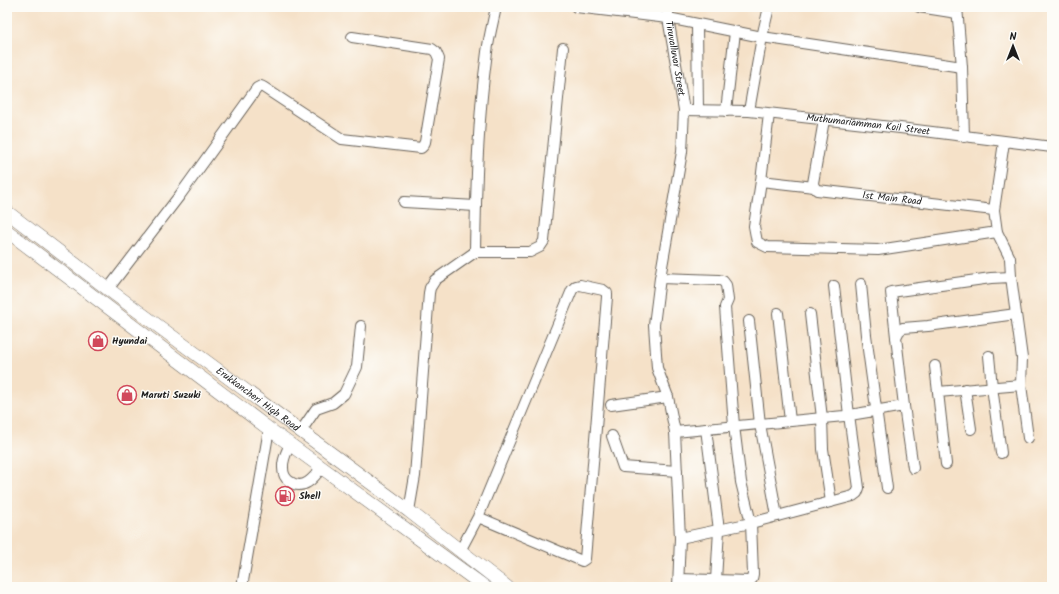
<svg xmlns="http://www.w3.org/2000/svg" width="1059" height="594" font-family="Kalam,sans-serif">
<rect width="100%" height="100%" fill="#fdfcf7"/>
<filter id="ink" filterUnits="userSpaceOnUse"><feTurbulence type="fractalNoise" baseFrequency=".025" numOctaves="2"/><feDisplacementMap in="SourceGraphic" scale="8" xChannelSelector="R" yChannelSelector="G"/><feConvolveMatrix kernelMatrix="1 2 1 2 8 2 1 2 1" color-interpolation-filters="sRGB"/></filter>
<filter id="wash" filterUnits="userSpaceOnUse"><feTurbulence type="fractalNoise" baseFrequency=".012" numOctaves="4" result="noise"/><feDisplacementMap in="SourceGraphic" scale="16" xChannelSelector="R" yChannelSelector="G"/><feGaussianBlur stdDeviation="0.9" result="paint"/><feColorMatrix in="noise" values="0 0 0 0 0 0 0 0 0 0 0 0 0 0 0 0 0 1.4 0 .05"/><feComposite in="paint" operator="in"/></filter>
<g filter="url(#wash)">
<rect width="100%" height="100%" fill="#f5e1c8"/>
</g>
<g filter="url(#ink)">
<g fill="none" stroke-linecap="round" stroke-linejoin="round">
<g stroke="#686158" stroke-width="12">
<g id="minor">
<polyline points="576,7 668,18 762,37 749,111"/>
<path id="s1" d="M 668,7 L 668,18 L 684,110 L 682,152 L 660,278 L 654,325 L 657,368 L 668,397 L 675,432 L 680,538 L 751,523 L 853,496 L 857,493 L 859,488 L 849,415 L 834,286"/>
<polyline points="769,7 762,37 962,67 957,7"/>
<polyline points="919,7 957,13"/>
<polyline points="697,24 698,110"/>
<polyline points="962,67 964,137"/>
<path id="s2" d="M 684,110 L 749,111 L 900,128 L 1052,147"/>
<polyline points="726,111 735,32"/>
<polyline points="769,114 761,181 754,226 757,242 767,247 878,250 997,232 994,210 1004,142"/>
<path id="s3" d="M 761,181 L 814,187 L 817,190 L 994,210"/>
<polyline points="814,187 813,183 824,120"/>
<polyline points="404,202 476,206"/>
<polyline points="997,232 1010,258 1011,277"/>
<polyline points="475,252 530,252 540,247 544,241 563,48"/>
<polyline points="660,278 719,280 723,281 726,285 728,300 725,307 734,426 741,482 751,523 753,574 752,579 750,581 679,579"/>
<polyline points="861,284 866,335 887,488"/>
<polyline points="108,289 180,195 257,88 261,86 263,87 342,139 421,148 423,146 425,142 439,59 436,52 432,49 352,37"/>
<polyline points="778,313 790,421"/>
<polyline points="810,314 822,418 823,449 831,502"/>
<polyline points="749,321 760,424 777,516"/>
<polyline points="896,337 891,292 991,278 1011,277 1016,314"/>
<polyline points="989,356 992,387 1001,453"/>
<polyline points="935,366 938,392"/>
<polyline points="965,389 971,429"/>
<polyline points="611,405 668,397"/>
<polyline points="904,406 896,337 899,331 903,328 928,326 1016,314 1022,358 1021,385"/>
<polyline points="706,429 719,530 716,580"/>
<polyline points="301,431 316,409 333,403 344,394 357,367 361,326"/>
<polyline points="675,432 844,416 904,406 913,468"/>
<polyline points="612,436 623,467 677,471"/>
<path d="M 290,444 C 287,451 282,460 283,468 C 283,473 285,478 289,481 C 303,492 314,478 322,467"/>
<polyline points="946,464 938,392 1021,385 1028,438"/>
<path d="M 409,511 L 415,476 L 429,293 L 430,288 L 435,280 L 475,252 C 476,185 478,118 487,52 C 489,37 493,22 496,7"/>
<polyline points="460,551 478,517 572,290 576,286 580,285 603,290 607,293 607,297 585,559 582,561 478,517"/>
<polyline points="242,587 269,429"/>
<polyline points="678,587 680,538"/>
</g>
</g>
<g stroke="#686158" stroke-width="14">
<g id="major">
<path id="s4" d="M 7,212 L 108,289 L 409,511 L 507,587"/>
<polyline points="7,231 269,429 485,587"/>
</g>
</g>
<use href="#minor" stroke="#fff" stroke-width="10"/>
<use href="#major" stroke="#fff" stroke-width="13"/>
</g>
</g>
<defs>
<g id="shop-ring" transform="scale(1)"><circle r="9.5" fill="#fdfcf7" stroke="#d1495b" stroke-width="1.5"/><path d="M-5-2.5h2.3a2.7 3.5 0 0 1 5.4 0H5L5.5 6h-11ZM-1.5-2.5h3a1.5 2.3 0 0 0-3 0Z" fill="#d1495b"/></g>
<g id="fuel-ring" transform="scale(1)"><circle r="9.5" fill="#fdfcf7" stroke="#d1495b" stroke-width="1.5"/><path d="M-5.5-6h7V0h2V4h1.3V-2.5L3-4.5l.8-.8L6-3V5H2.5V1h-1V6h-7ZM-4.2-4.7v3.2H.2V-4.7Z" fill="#d1495b"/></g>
</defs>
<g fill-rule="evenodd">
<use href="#shop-ring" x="98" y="341"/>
<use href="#shop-ring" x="127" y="395"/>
<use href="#fuel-ring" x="285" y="496"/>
</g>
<g text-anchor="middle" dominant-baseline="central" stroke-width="3" stroke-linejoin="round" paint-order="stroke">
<g font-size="10" fill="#1c1c1c" stroke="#fdfcf7">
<text stroke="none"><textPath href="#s1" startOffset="52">Tiruvalluvar Street</textPath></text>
<text stroke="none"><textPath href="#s2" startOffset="185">Muthumariamman Koil Street</textPath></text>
<text stroke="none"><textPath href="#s3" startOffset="133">1st Main Road</textPath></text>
<text stroke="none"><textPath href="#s4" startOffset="313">Erukkancheri High Road</textPath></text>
</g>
<g font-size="10" font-weight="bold" fill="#1c1c1c" stroke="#fdfcf7" text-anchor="start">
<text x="112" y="341">Hyundai</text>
<text x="141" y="395">Maruti Suzuki</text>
<text x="299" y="496">Shell</text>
</g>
</g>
<rect width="1059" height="594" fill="none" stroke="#fdfcf7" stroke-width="24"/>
<g transform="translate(1013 46)" stroke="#fdfcf7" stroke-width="3" paint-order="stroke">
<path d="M0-3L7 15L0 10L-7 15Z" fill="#1c1c1c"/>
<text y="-6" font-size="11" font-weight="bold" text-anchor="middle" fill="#1c1c1c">N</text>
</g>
</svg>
